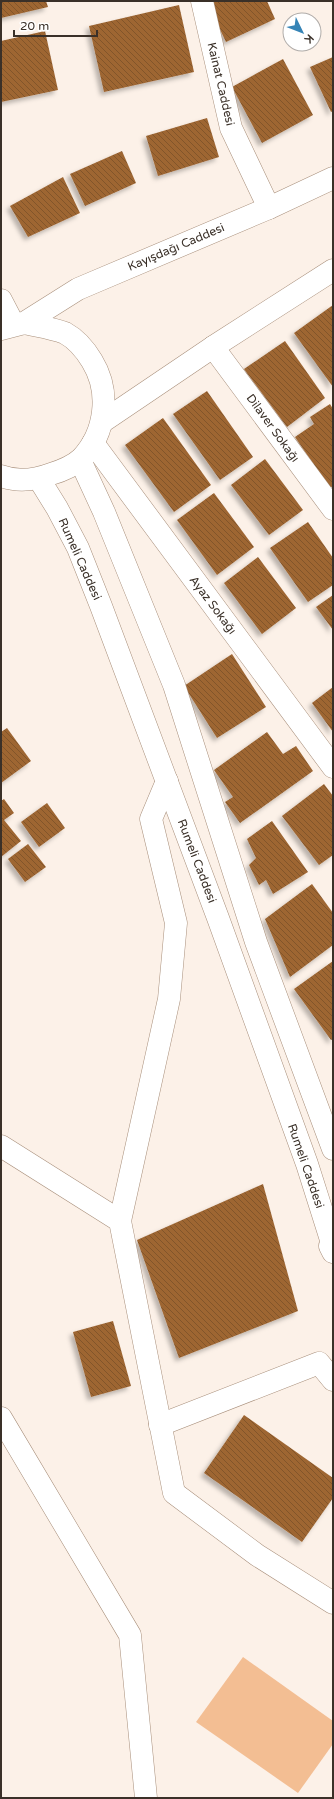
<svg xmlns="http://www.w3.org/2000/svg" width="334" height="1799" font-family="'Varela Round',sans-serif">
<defs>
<pattern id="building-back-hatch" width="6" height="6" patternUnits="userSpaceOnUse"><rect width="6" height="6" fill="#9e6633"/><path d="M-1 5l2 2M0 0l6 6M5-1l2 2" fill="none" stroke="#82542b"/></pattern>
<filter id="shadow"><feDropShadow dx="-3.5" dy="3.5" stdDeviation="2" flood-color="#0004"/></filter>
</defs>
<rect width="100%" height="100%" fill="#fcf1e8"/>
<polygon fill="#f3be93" points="243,1657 333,1721 333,1744 298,1793 196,1722"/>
<g fill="url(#building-back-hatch)" filter="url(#shadow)">
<polygon points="1,1 46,1 48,7 1,18"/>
<polygon points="214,1 267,1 275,19 226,42 208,4"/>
<polygon points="179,5 194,72 104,92 89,26"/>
<polygon points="45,31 58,90 1,102 1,41"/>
<polygon points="333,57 333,111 331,112 310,67"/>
<polygon points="283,59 313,115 262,143 232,87"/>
<polygon points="207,118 219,157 158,176 146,136"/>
<polygon points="122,151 136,183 85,206 70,174"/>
<polygon points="63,177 80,213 28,237 10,206"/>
<polygon points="333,305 333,387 294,333"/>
<polygon points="285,341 325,398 287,427 244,369"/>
<polygon points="207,391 253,457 220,480 173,414"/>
<polygon points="330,404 333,409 333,486 330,488 295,437 314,424 310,417"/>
<polygon points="163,418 211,485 174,512 125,445"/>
<polygon points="265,459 303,510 269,535 231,485"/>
<polygon points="214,493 254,547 217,575 177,520"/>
<polygon points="308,522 333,558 333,585 308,602 270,548"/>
<polygon points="258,557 296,608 262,634 224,583"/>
<polygon points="333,595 333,630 316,607"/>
<polygon points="232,654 266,707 217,738 184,686"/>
<polygon points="333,687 333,732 312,703"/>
<polygon points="7,728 31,761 1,783 1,732"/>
<polygon points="267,732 283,754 296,746 313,771 240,823 225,802 233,797 214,770"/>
<polygon points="324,784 333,796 333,855 319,865 282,816"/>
<polygon points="4,799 14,813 4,820 21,841 1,857 1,801"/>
<polygon points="47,803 65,828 39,847 21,822"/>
<polygon points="272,821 308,872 273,894 266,880 259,885 249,865 256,858 247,839"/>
<polygon points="28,844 46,867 25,882 8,859"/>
<polygon points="312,884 333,913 333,945 290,977 265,919"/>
<polygon points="333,961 333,1039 331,1040 294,989"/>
<polygon points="263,1184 298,1311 179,1358 137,1240"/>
<polygon points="113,1321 131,1386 91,1397 73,1332"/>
<polygon points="244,1415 333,1478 333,1498 302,1542 204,1473"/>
</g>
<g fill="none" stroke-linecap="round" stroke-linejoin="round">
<g stroke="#a88f7b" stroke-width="23">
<g id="minor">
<polyline points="202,1 231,128 269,208"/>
<polyline points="213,347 333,509"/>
<polyline points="93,443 333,767"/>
<polyline points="80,460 104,512 174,685 256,942 333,1149"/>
<polyline points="39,479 57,508 78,548 101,606 218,918 307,1164 332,1243 330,1246 333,1252"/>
<polyline points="1,1146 120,1221 174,1493 257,1555 333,1603"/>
<polyline points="120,1221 169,999 176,923 151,819 167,781"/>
<polyline points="1,1418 130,1635 146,1798"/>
<polyline points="160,1425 319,1363 333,1380"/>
</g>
</g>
<g stroke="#a88f7b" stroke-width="23">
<g id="major">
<polyline points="1,300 14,325"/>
<polyline points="1,329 24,323 78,289 269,208 333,178"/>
<polyline points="102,422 213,347 333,270"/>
<path d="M 1,476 C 17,482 35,480 51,474 C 61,471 73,466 81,459 C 106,433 111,392 92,361 C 86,351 76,339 65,333 C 52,328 37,326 24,323"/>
</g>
</g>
<use href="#minor" stroke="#fff" stroke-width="22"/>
<use href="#major" stroke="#fff" stroke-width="22"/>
</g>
<g text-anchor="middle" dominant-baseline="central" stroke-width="4" stroke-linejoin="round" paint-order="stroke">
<g font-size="12" fill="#3a3028" stroke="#fff">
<text transform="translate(221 84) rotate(77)">Kainat Caddesi</text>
<text transform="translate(176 247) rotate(-23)">Kayışdağı Caddesi</text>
<text transform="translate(273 428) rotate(54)">Dilaver Sokağı</text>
<text transform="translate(80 559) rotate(66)">Rumeli Caddesi</text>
<text transform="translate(213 605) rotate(53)">Ayaz Sokağı</text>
<text transform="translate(197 861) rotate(69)">Rumeli Caddesi</text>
<text transform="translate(306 1166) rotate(71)">Rumeli Caddesi</text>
</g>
</g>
<rect width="334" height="1799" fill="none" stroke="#3a3028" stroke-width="4"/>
<g transform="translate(302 32) rotate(133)"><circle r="19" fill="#ffffff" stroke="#b0aca9"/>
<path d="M0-3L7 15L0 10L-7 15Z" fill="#3684b6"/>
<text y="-6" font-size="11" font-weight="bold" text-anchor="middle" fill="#3a3028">K</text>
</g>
<path d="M14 30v6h83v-6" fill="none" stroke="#3a3028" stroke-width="2"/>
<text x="20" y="30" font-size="12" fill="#3a3028" stroke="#ffffff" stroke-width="3" paint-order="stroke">20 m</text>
</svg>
